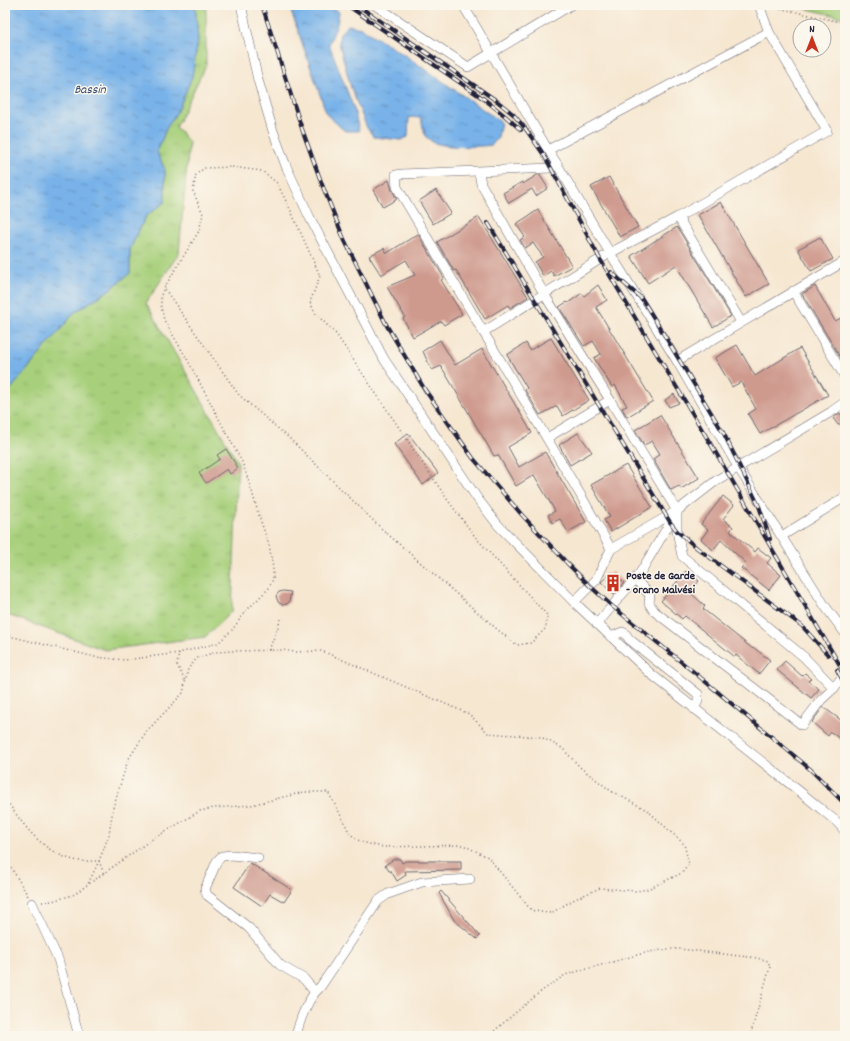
<svg xmlns="http://www.w3.org/2000/svg" width="850" height="1041" font-family="Dekko,sans-serif">
<defs>
<pattern id="grass-tufts" width="24" height="20" patternUnits="userSpaceOnUse"><rect width="24" height="20" fill="#a8d07b"/><path d="M3 7l-1-3M5 7V3M7 7l1-3M15 17l-1-3M17 17v-4M19 17l1-3" fill="none" stroke="#90b26b"/></pattern>
<pattern id="water-ripples" width="26" height="14" patternUnits="userSpaceOnUse"><rect width="26" height="14" fill="#78b2e9"/><path d="M2 4q2-2 4 0t4 0M15 11q2-2 4 0t4 0" fill="none" stroke="#6290be"/></pattern>
</defs>
<rect width="100%" height="100%" fill="#fbf7ec"/>
<filter id="ink" filterUnits="userSpaceOnUse"><feTurbulence type="fractalNoise" baseFrequency=".025" numOctaves="2"/><feDisplacementMap in="SourceGraphic" scale="8" xChannelSelector="R" yChannelSelector="G"/><feConvolveMatrix kernelMatrix="1 2 1 2 8 2 1 2 1" color-interpolation-filters="sRGB"/></filter>
<filter id="wash" filterUnits="userSpaceOnUse"><feTurbulence type="fractalNoise" baseFrequency=".012" numOctaves="4" result="noise"/><feDisplacementMap in="SourceGraphic" scale="16" xChannelSelector="R" yChannelSelector="G"/><feGaussianBlur stdDeviation="0.9" result="paint"/><feColorMatrix in="noise" values="0 0 0 0 0 0 0 0 0 0 0 0 0 0 0 0 0 1.4 0 .05"/><feComposite in="paint" operator="in"/></filter>
<g filter="url(#wash)">
<rect width="100%" height="100%" fill="#f6e7d1"/>
<g fill="url(#grass-tufts)" stroke="#65795b">
<polygon points="195,5 206,5 206,65 176,127 189,142 179,253 146,303 238,463 232,611 205,637 105,650 5,614 5,396 75,312 112,288 130,273 130,249 146,216 165,202 165,170 157,152 166,129 178,110 192,77 198,40"/>
<polygon points="791,5 845,5 845,18"/>
</g>
<g fill="url(#water-ripples)" stroke="#4d6a92">
<polygon points="5,5 195,5 198,40 192,77 178,110 166,129 157,152 165,170 165,202 146,216 130,249 130,273 112,288 75,312 5,396"/>
<polygon points="289,5 332,5 339,12 337,24 329,44 354,109 359,131 345,131 327,115"/>
<path d="M 348,25 L 361,28 L 406,56 L 501,122 L 498,137 L 492,145 C 476,147 450,148 435,143 C 432,142 428,138 425,136 L 421,118 L 409,117 L 408,137 L 401,140 L 374,137 L 367,128 L 351,88 L 339,43 L 340,33 Z"/>
</g>
<g id="blocks">
<g fill="#cf9a8e">
<polygon points="539,174 548,188 536,196 532,189 509,203 503,193 522,182 523,184 537,175"/>
<polygon points="609,177 638,227 620,237 591,187"/>
<polygon points="389,180 392,190 397,199 383,207 373,190"/>
<polygon points="436,190 451,213 433,224 419,201"/>
<polygon points="721,202 769,284 746,297 698,215"/>
<polygon points="538,210 572,266 554,276 551,271 543,276 535,262 543,257 533,243 525,248 520,240 525,237 516,224"/>
<polygon points="479,217 528,297 510,308 508,305 485,319 456,270 454,271 437,242"/>
<polygon points="677,227 731,316 713,327 676,265 648,283 631,256"/>
<polygon points="418,234 444,278 441,280 462,314 444,325 441,321 413,337 403,318 405,317 387,287 415,275 406,260 381,275 369,256 384,248 387,253"/>
<polygon points="820,237 833,259 811,271 798,249"/>
<polygon points="598,285 607,300 596,307 653,401 627,417 622,408 627,406 615,385 612,387 594,358 601,354 593,341 584,346 559,307 567,302 568,303 582,293 584,296"/>
<polygon points="815,286 835,321 845,316 845,365 802,294"/>
<polygon points="551,338 589,400 563,416 557,406 540,415 525,390 527,388 507,355 526,343 530,350"/>
<polygon points="440,340 455,365 482,349 532,433 508,447 519,467 545,452 586,522 568,532 560,519 552,523 548,515 555,511 534,475 516,486 498,455 494,456 441,366 432,370 425,356 423,351"/>
<polygon points="737,345 755,376 800,348 828,395 760,434 748,414 756,409 741,382 732,387 715,358"/>
<polygon points="674,394 679,403 669,407 665,400"/>
<polygon points="840,413 845,421 838,425 833,418"/>
<polygon points="660,415 699,478 681,489 679,486 671,490 653,459 660,454 652,441 644,445 635,430"/>
<polygon points="408,433 438,473 423,485 394,444"/>
<polygon points="578,433 592,452 570,465 559,445"/>
<polygon points="226,449 238,468 230,474 227,469 206,483 199,473 220,459 217,455"/>
<polygon points="626,465 652,507 611,532 604,520 610,517 591,485"/>
<polygon points="723,496 734,505 723,519 733,527 730,531 755,552 758,548 771,558 767,563 781,575 769,590 741,568 746,563 721,540 713,550 701,539 708,530 701,524"/>
<polygon points="686,571 699,581 690,592 705,606 703,609 753,649 754,648 770,660 759,674 736,655 735,657 685,616 682,619 661,601"/>
<polygon points="612,572 624,583 614,594 601,582"/>
<polygon points="283,591 291,592 289,602 287,604 283,605 278,602 276,596 279,592"/>
<polygon points="785,661 802,676 805,673 811,678 808,681 819,689 811,698 777,670"/>
<polygon points="823,707 845,723 845,743 831,732 828,736 812,722"/>
<polygon points="394,859 400,859 402,863 406,861 461,861 461,870 405,871 406,875 397,881 391,871 389,871 385,865"/>
<polygon points="250,863 292,890 284,902 270,894 262,906 234,887"/>
<polygon points="441,891 480,936 477,939 454,920 439,893"/>
</g>
</g>
</g>
<g filter="url(#ink)">
<use href="#blocks" fill-opacity="0" stroke="#6c6770" stroke-width="1"/>
<g fill="none" stroke-linecap="round" stroke-linejoin="round">
<g stroke="#6c6770" stroke-width="10">
<g id="minor">
<polyline points="241,5 258,80 273,131 286,166 310,218 384,359 477,498 498,525 574,602 651,674 799,791 837,822 845,831"/>
<polyline points="375,5 468,67 571,5"/>
<polyline points="463,5 548,150"/>
<polyline points="557,164 548,150 769,32"/>
<polyline points="479,172 481,184 546,297 610,400"/>
<polyline points="678,217 827,131 769,32 759,5"/>
<polyline points="793,291 845,377"/>
<polyline points="483,332 610,253 678,217 741,322"/>
<polyline points="677,361 845,261"/>
<polyline points="547,438 610,400 677,511 677,531 682,556 804,657 834,688 845,673"/>
<polyline points="785,534 845,497"/>
<polyline points="611,549 675,512"/>
<polyline points="635,579 650,595 649,603 654,611 802,725 821,700 834,688"/>
<polyline points="574,602 596,580 611,549 580,494 397,187 396,175 402,174 551,168 557,164 610,253 677,361 738,467 825,606 845,633"/>
<polyline points="597,624 640,573 677,511 717,480 831,412 845,402"/>
<polyline points="611,637 622,632 625,633 629,639 698,694 698,701 694,709"/>
<polyline points="258,858 232,855 222,856 217,861 205,889 207,895 249,928 280,965 304,979 315,992"/>
<polyline points="32,903 58,959 79,1036"/>
<path d="M 296,1036 C 300,1019 308,998 321,986 L 378,901 L 388,894 L 422,882 L 470,879"/>
</g>
</g>
<g stroke="#6c6770" stroke-width="1.5" stroke-dasharray="1 3" stroke-linecap="butt">
<polyline points="769,6 845,23"/>
<polyline points="5,635 95,657 125,660 179,653 218,643 233,629 245,612 269,588 273,579 273,568 269,545 259,516 251,488 242,462 186,357 164,320 161,306 161,295 164,288 199,231 203,214 193,191 196,175 204,168 232,167 262,171 277,183 291,211 320,276 310,302 315,313 336,334 449,502 477,539 547,615 546,628 531,643 517,645 498,630 383,530 288,437 239,395 164,288"/>
<polyline points="269,650 281,619"/>
<polyline points="179,653 177,665 185,681"/>
<path d="M 5,798 C 22,824 43,853 74,860 C 82,862 91,861 99,861 L 104,874"/>
<polyline points="5,857 28,896"/>
<polyline points="42,902 52,901 73,895 151,840 200,811 214,808 251,805 304,792 328,792 338,810 350,834 361,842 383,847 463,845 488,857 531,910 540,912 551,913 575,899 600,888 636,891 648,889 682,873 689,864 684,844 647,810 611,791 581,768 562,748 541,737 488,733 469,714 322,651 295,652 283,650 232,651 216,652 197,658 188,669 183,693 146,732 128,760 113,808 109,835 99,861 88,884"/>
<polyline points="488,1036 539,993 565,975 648,952 670,949 680,949 757,958 768,961 770,967 750,1036"/>
</g>
<use href="#minor" stroke="#fff" stroke-width="9"/>
<g stroke="#22223b" stroke-width="4">
<g id="rail">
<polyline points="262,5 302,129 323,187 344,239 387,326 425,390 473,458 522,515 567,563 590,586 612,606 695,673 810,769 845,804"/>
<polyline points="347,5 484,99 504,115 521,130"/>
<polyline points="357,5 497,101 513,114 525,128 544,155 600,259 716,453 845,674"/>
<polyline points="488,223 670,522 677,531 697,548 802,626 828,655"/>
<polyline points="611,272 642,299 663,333 724,434 759,506 770,539"/>
<polyline points="837,670 845,684"/>
</g>
</g>
<use href="#rail" stroke="#fbf7ec" stroke-width="2.5" stroke-dasharray="8" stroke-linecap="butt"/>
</g>
</g>
<defs>
<g id="building-bare" transform="scale(1.38)"><path d="M-4-6H4V6H1V3H-1V6H-4ZM-2.5-4.3h1.7v1.8h-1.7ZM.8-4.3h1.7v1.8H.8ZM-2.5-1h1.7V.8h-1.7ZM.8-1h1.7V.8H.8Z" fill="#c8321e" stroke="#fbf7ec" stroke-width="2.5" paint-order="stroke"/></g>
</defs>
<g fill-rule="evenodd">
<use href="#building-bare" x="613" y="583"/>
</g>
<g text-anchor="middle" dominant-baseline="central" stroke-width="3" stroke-linejoin="round" paint-order="stroke">
<g font-size="12" font-weight="bold" fill="#22223b" stroke="#fbf7ec" text-anchor="start">
<text x="626" y="576">Poste de Garde<tspan x="626" dy="14">- orano Malvési</tspan></text>
</g>
<g font-size="13" font-style="italic" fill="#405478" stroke="#fbf7ec">
<text x="90" y="90">Bassin</text>
</g>
</g>
<rect width="850" height="1041" fill="none" stroke="#fbf7ec" stroke-width="20"/>
<g transform="translate(812 38)"><circle r="19" fill="#fbf7ec" stroke="#a4a2a5"/>
<path d="M0-3L7 15L0 10L-7 15Z" fill="#c8321e"/>
<text y="-6" font-size="11" font-weight="bold" text-anchor="middle" fill="#22223b">N</text>
</g>
</svg>
